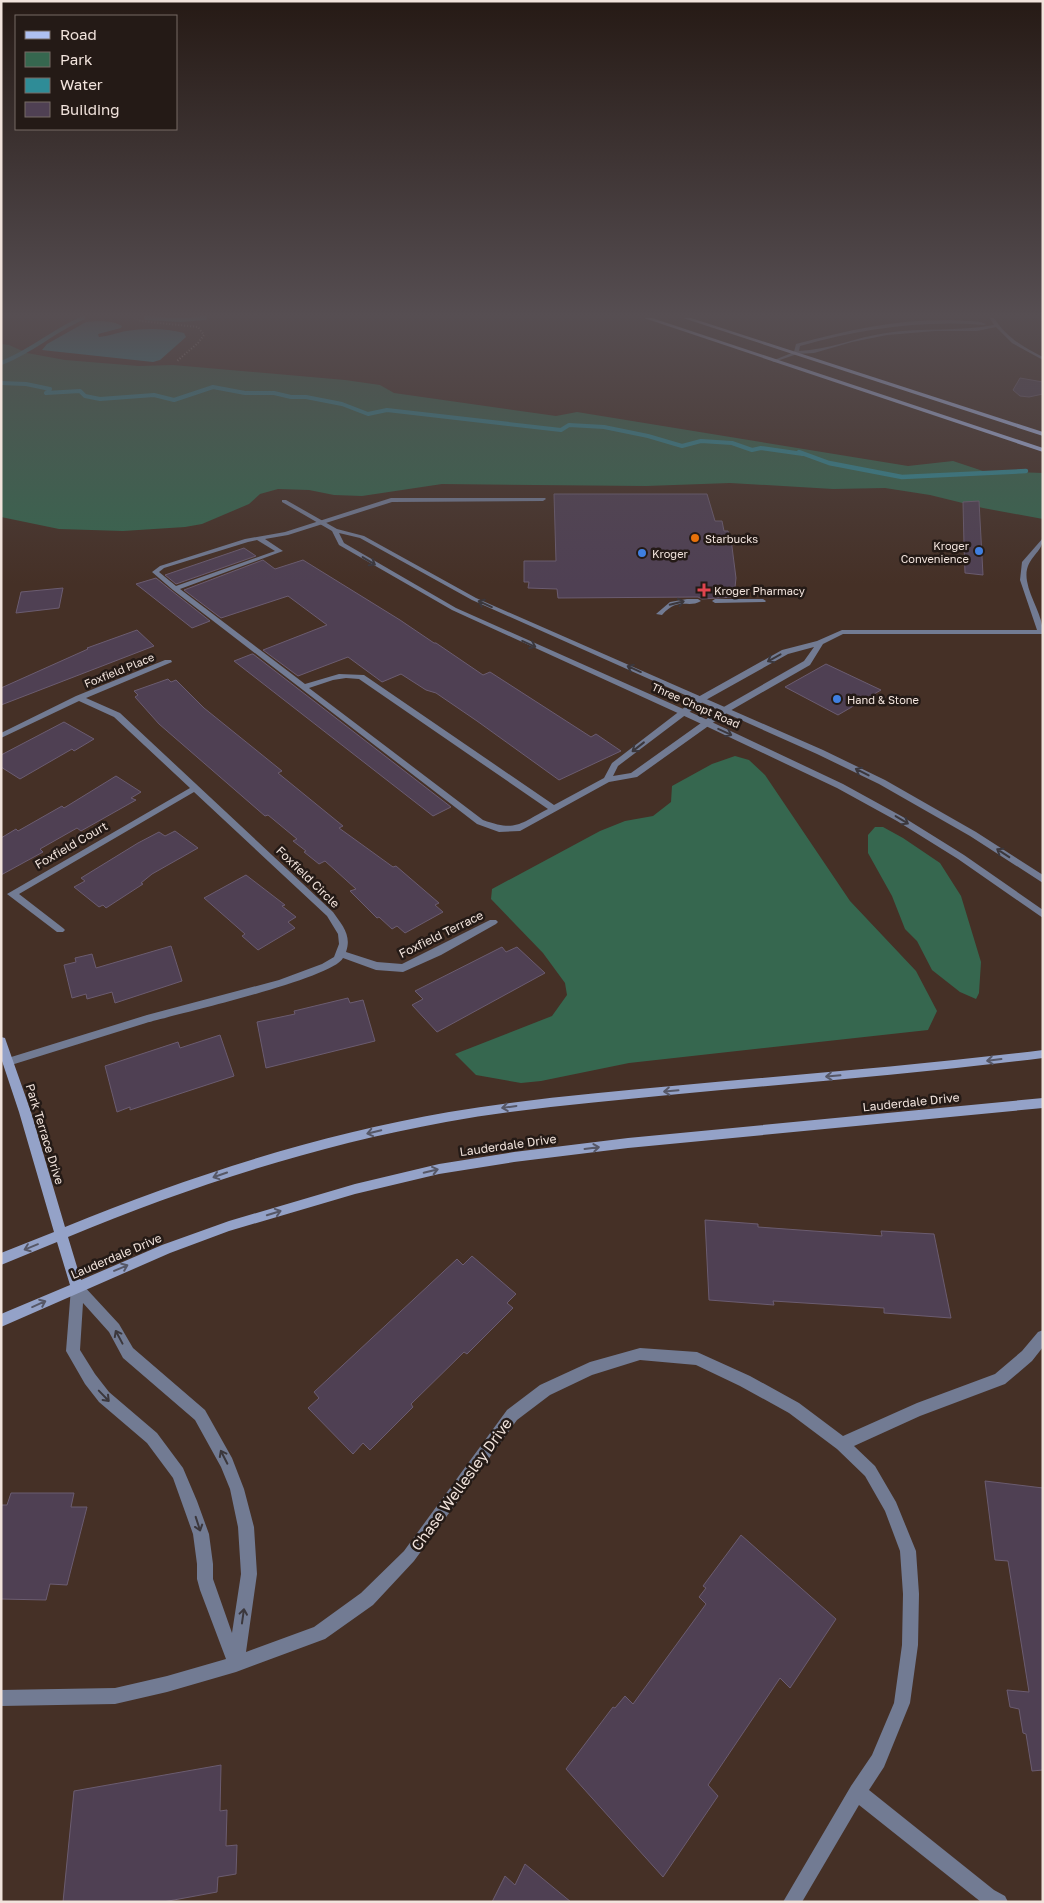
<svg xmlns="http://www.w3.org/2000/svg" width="1044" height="1903" font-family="'Golos Text',sans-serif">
<rect width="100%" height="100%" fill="#453026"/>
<g fill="#36674f">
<polygon points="1,344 9,345 27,353 65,360 139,366 173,365 345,380 380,385 394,393 556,416 577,412 908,466 953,461 983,471 1043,473 1043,519 983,508 930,495 885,488 833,489 730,483 646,486 442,484 362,496 334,495 309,490 278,489 260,494 249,504 202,524 185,527 123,531 59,529 1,517"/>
<polygon points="735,756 749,760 765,775 850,901 916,971 937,1011 928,1030 629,1063 541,1081 521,1083 476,1075 455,1054 552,1016 567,995 565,983 543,953 491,899 492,889 600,831 625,821 653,816 671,802 672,786 712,764"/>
<polygon points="875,827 883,827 903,838 940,863 961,896 981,962 979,993 976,999 960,992 932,970 917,941 905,929 892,896 868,853 868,835"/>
</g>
<path fill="#2f8c97" d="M 86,322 C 96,321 113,320 122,326 L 121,328 L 98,334 L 99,337 C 109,336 116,333 126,331 C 144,328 166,328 184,333 L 186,337 L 160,360 L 153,362 L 42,350 L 47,344 Z"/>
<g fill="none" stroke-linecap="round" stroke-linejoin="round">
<g stroke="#2f8c97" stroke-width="4">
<polyline points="146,318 181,320 205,318"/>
<path d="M 1,363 C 31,352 54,330 83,318"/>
<polyline points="1,383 26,384 50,389 46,393 80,391 85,396 100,399 154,395 174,400 213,387 245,393 274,393 291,397 306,397 342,404 368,414 387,410 561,430 569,425 604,427 648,436 682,446 701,441 732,443 752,450 761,448 803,454"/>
</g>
<polyline stroke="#2f8c97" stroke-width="4.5" points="799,452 829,463 902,477 1026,471"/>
</g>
<g fill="#4f4053" stroke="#6b5c70">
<polygon points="1020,378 1043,382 1043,394 1029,397 1020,396 1013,390"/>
<polygon points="554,494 707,494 715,521 722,521 724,531 728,531 731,539 736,578 734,597 702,599 698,597 558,598 557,589 528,588 529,582 524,582 524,561 556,561"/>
<polygon points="979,501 983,575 965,573 964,545 963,502"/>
<polygon points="244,548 256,556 176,584 165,575"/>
<polygon points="263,560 275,569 303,560 400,620 434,643 436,643 483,675 490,672 591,737 596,734 621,751 559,780 477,721 436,693 426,690 401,674 382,682 348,657 298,676 263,650 327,625 288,596 221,618 184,590"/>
<polygon points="156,578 172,591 210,621 192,628 136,584"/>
<polygon points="63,588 59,608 16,613 21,592"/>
<polygon points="137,630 154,646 1,705 1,688 88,649 87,648"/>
<polygon points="252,654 253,654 451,807 433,816 234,661"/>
<polygon points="826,664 881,690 838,715 785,687"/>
<polygon points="168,679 171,682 176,680 204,708 282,771 278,773 343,826 339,828 393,867 396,866 439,903 435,905 443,912 405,933 397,926 392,929 379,917 377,918 350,891 356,889 325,861 319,864 304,852 306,851 293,841 297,839 268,815 265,816 159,724 135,697 138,695 134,691"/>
<polygon points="64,722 94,739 74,751 72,749 20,779 1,767 1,755"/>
<polygon points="116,776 141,792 131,798 136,800 81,831 77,828 40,849 43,852 1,875 1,838 16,829 18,831 62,806 64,808"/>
<polygon points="175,831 198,848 152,874 141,883 143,884 106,908 103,905 99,907 74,887 85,881 81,878 138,843 159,832 165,836"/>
<polygon points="246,875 285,905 282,906 296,917 288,922 295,928 258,950 242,936 245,934 204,898"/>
<polygon points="171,946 182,981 115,1003 112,992 87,999 86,994 72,998 64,965 76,962 75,958 92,954 96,968"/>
<polygon points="502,947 506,952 517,947 545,973 437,1032 412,1005 423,999 415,991"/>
<polygon points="348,998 350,1003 363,1000 375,1041 266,1068 257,1022 295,1014 294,1011"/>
<polygon points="220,1035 234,1076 130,1110 130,1107 117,1112 105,1066 178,1042 180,1048"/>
<polygon points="705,1220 758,1224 758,1227 882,1236 881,1231 934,1234 951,1318 884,1313 884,1308 773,1301 774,1305 709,1300"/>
<polygon points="472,1256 516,1294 507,1303 513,1308 467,1354 464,1352 411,1404 413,1407 370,1450 363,1443 353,1454 308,1408 319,1398 314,1392 457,1259 463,1265"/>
<polygon points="985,1481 1043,1488 1043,1770 1032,1771 1026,1734 1023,1733 1019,1709 1010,1707 1007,1690 1029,1692 1008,1561 995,1560"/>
<polygon points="11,1493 74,1493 71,1507 87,1507 67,1585 50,1584 46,1600 1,1599 1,1505 7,1505"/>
<polygon points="741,1535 836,1619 790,1688 780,1678 708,1785 718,1796 663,1877 566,1769 613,1707 615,1708 625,1696 633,1704 706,1604 699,1597 706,1588 703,1586"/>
<polygon points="221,1765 220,1811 227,1810 226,1846 237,1845 236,1874 218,1877 217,1892 163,1902 63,1902 74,1791"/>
<polygon points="525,1864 571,1902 492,1902 505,1876 515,1885"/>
</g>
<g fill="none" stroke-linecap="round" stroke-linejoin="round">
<polyline stroke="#9e8d85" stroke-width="2" stroke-dasharray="1 2" stroke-linecap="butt" points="134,318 141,321 198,327 204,335 198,343 177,361"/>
<g fill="#727b93" fill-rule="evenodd">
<path d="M 545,498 L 546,499 L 543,501 L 392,502 L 288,535 L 265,539 L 283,551 L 180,589 L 305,684 L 339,674 L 364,675 L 554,805 L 604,778 L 612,763 L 698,697 L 782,650 L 817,641 L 842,630 L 1037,630 L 1020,580 L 1022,562 L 1043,538 C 1043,554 1023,558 1027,581 C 1030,599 1043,615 1043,634 L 843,634 L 823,644 L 810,665 L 728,712 L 637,777 L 609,782 L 520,831 L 499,832 L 477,824 L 173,590 L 152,572 L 160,566 L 245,539 L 285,532 L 391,498 ZM 257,540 L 275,551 L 176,586 L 159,572 L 164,568 L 248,542 ZM 814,647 L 804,661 L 722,708 L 631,773 L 613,776 L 618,766 L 704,701 L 788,654 ZM 346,678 L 359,679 L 548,809 C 519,824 516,832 483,820 L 309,688 L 333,680 Z"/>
<path d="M 687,599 L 698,599 L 701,601 C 688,609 679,596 662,615 L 656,614 L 670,602 Z"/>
<polygon points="763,599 766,601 765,602 715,603 712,601 715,599"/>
</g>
<g fill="#727b93" fill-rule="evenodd">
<path d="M 990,318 L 994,318 C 1006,337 1023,347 1043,357 L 1043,360 L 1012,343 L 996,327 L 977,331 L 935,331 L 887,335 L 852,342 L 814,353 L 797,354 L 774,362 L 772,361 L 794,352 L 796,344 C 847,330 899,319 952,320 C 963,321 977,320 986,324 L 984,325 C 921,320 861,329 800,346 L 799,351 C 828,350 857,337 886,333 C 922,327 959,332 994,325 Z"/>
<polygon points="282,500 286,500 337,529 364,536 476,598 823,750 885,780 976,832 1043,875 1043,883 970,836 879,784 817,754 472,600 360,538 339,533 344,543 456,608 699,716 843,784 903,817 964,855 1043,910 1043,918 958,859 897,821 837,788 693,720 452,610 339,545 332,531 282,502"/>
<path d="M 165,660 L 171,660 L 172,662 L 86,698 L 120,713 L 333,912 C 342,925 352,935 346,952 L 377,962 L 402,964 L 490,920 L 496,920 L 498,922 L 496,924 L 441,955 L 403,972 L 376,970 L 343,958 C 332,979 177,1014 146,1023 C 100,1037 54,1052 8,1066 L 4,1065 L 3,1062 L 4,1059 L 8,1058 L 147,1015 L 279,980 L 322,964 L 334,957 L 339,944 L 338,934 L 327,916 L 194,792 L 19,894 L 63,928 L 65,930 L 63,932 L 57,932 L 7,894 L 190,788 L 114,717 L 79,701 L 1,738 L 1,733 L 76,696 Z"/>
<path d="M 77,1282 L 82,1284 L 119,1324 L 133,1348 L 205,1410 L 232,1458 L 244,1489 L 254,1527 L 257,1574 L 246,1652 L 314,1627 L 361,1593 L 404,1551 L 507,1410 L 540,1385 L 590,1362 L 640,1348 L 697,1352 L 750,1376 L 799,1403 L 843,1436 L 917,1403 L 995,1374 L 1022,1351 L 1038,1332 L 1043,1330 L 1043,1347 L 1032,1361 L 1005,1384 L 920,1416 L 854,1446 L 875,1466 L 896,1502 L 916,1551 L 919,1594 L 918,1645 L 910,1703 L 884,1767 L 869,1790 L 994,1890 L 1005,1896 L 1008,1902 L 981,1902 L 859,1805 L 802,1902 L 783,1902 L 851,1786 L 872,1755 L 894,1703 L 902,1645 L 903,1594 L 900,1551 L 885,1511 L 865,1476 L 837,1449 L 789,1413 L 740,1386 L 696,1365 L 640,1360 L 592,1375 L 550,1395 L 517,1420 L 414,1561 L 373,1605 L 325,1639 L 236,1672 L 167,1692 L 115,1704 L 1,1706 L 1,1690 L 115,1688 L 167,1676 L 226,1659 L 200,1590 L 197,1579 L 197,1564 L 193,1534 L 173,1478 L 147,1443 L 99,1402 L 85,1384 L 66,1351 L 71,1288 L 72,1284 ZM 83,1303 L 109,1332 L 123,1358 L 195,1420 L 221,1467 L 230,1489 L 238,1527 L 241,1574 L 232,1633 L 213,1579 L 213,1564 L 209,1534 L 197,1501 L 183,1468 L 157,1433 L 109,1392 L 95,1374 L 80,1350 Z"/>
</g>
<path fill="#94a2c8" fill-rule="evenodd" d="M 1,1037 L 5,1038 L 6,1041 L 31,1112 L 65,1227 C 189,1176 317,1135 449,1112 C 527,1099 605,1092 683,1085 C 803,1074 923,1065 1043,1050 L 1043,1058 C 922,1073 800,1083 679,1094 C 601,1102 523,1108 446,1122 C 315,1146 190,1186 68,1237 L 81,1280 L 162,1245 L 229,1221 L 355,1184 L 439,1164 L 514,1152 L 628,1138 L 1043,1098 L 1043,1108 L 628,1148 L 514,1162 L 439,1174 L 355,1194 L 229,1231 L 170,1253 L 1,1327 L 1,1314 L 70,1285 L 57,1242 L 1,1265 L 1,1253 L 54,1232 L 19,1112 L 1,1058 Z"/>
<g fill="#aec0f1" fill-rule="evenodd">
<polygon points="644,318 652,318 1043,448 1043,452"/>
<polygon points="683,318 691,318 1043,432 1043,436"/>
</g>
</g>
<defs><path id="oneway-shaft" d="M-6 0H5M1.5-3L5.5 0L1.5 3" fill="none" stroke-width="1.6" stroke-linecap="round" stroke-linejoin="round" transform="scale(1.25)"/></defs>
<g stroke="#3b373c">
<use href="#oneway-shaft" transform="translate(369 561) rotate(31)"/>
<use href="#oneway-shaft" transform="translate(677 603) rotate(-14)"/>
<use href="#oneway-shaft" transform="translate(485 604) rotate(-156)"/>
<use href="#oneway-shaft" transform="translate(529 644) rotate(24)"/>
<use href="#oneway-shaft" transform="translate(774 658) rotate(151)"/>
<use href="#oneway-shaft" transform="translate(634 669) rotate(-156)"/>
<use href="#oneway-shaft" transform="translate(725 732) rotate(25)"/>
<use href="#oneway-shaft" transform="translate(638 747) rotate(142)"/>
<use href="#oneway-shaft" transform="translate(862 772) rotate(-153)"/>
<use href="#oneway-shaft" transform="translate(902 820) rotate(31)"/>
<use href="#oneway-shaft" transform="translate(1003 853) rotate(-147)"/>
<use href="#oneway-shaft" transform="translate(119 1337) rotate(-118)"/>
<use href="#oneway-shaft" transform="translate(104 1396) rotate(46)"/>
<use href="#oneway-shaft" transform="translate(224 1457) rotate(-117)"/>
<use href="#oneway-shaft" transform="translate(198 1524) rotate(72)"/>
<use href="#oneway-shaft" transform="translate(243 1616) rotate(-82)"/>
</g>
<g stroke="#565766">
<use href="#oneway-shaft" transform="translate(994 1060) rotate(173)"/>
<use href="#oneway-shaft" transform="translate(833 1076) rotate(175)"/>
<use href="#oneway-shaft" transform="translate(671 1091) rotate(175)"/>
<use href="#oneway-shaft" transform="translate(509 1107) rotate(172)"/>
<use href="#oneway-shaft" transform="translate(374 1132) rotate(166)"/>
<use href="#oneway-shaft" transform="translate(592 1148) rotate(-7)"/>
<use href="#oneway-shaft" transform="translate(431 1171) rotate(-13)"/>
<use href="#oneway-shaft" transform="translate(220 1175) rotate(161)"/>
<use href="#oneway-shaft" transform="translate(274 1213) rotate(-17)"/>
<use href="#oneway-shaft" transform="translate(31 1247) rotate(158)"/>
<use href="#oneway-shaft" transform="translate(121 1268) rotate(-23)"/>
<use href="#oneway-shaft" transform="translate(39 1304) rotate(-24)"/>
</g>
<linearGradient id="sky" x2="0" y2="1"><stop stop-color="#261a15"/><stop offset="0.54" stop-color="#564e52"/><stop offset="1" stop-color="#564e52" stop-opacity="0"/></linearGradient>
<rect width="1044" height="584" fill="url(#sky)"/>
<circle fill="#e8710a" stroke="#241a16" stroke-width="2" cx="695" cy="538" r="5"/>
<g fill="#3f7fe0" stroke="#241a16" stroke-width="2">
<circle cx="979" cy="551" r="5"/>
<circle cx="642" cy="553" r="5"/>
<circle cx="837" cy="699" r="5"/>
</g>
<path fill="#e0444e" stroke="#241a16" stroke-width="2" d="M701.5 582.5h5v5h5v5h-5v5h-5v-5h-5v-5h5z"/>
<g text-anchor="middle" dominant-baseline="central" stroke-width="5" stroke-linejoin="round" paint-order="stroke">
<g font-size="11" fill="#f1e3dc" stroke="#241a16" text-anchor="start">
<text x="705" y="538">Starbucks</text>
<text x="969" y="545" text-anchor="end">Kroger<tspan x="969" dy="13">Convenience</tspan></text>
<text x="652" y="553">Kroger</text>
<text x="714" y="590">Kroger Pharmacy</text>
<text x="847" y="699">Hand &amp; Stone</text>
</g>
<g font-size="11" fill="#f1e3dc" stroke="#241a16">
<text transform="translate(119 670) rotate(-22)">Foxfield Place</text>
<text transform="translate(696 705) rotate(24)">Three Chopt Road</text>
</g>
<g font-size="12" fill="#f1e3dc" stroke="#241a16">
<text transform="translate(71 845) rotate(-30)">Foxfield Court</text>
<text transform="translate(308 877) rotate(44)">Foxfield Circle</text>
<text transform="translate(441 934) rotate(-26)">Foxfield Terrace</text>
<text transform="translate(911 1102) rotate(-6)">Lauderdale Drive</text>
<text transform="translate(45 1134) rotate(73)">Park Terrace Drive</text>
<text transform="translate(508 1145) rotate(-8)">Lauderdale Drive</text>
<text transform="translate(116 1256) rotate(-23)">Lauderdale Drive</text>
</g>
<g font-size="15" fill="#f1e3dc" stroke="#241a16">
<text transform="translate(461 1484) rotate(-54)">Chase Wellesley Drive</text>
</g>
</g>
<rect width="1044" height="1903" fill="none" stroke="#f1e3dc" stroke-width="5"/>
<rect x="15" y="15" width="162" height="115" fill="#241a16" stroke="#766a65"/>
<rect x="25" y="31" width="25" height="8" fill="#aec0f1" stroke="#766a65"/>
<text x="60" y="40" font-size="15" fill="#f1e3dc">Road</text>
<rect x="25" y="52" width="25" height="15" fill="#36674f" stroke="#766a65"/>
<text x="60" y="65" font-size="15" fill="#f1e3dc">Park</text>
<rect x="25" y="78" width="25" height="15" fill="#2f8c97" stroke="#766a65"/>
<text x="60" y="90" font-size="15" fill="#f1e3dc">Water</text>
<rect x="25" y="102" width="25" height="15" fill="#4f4053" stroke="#766a65"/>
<text x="60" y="115" font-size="15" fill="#f1e3dc">Building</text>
</svg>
